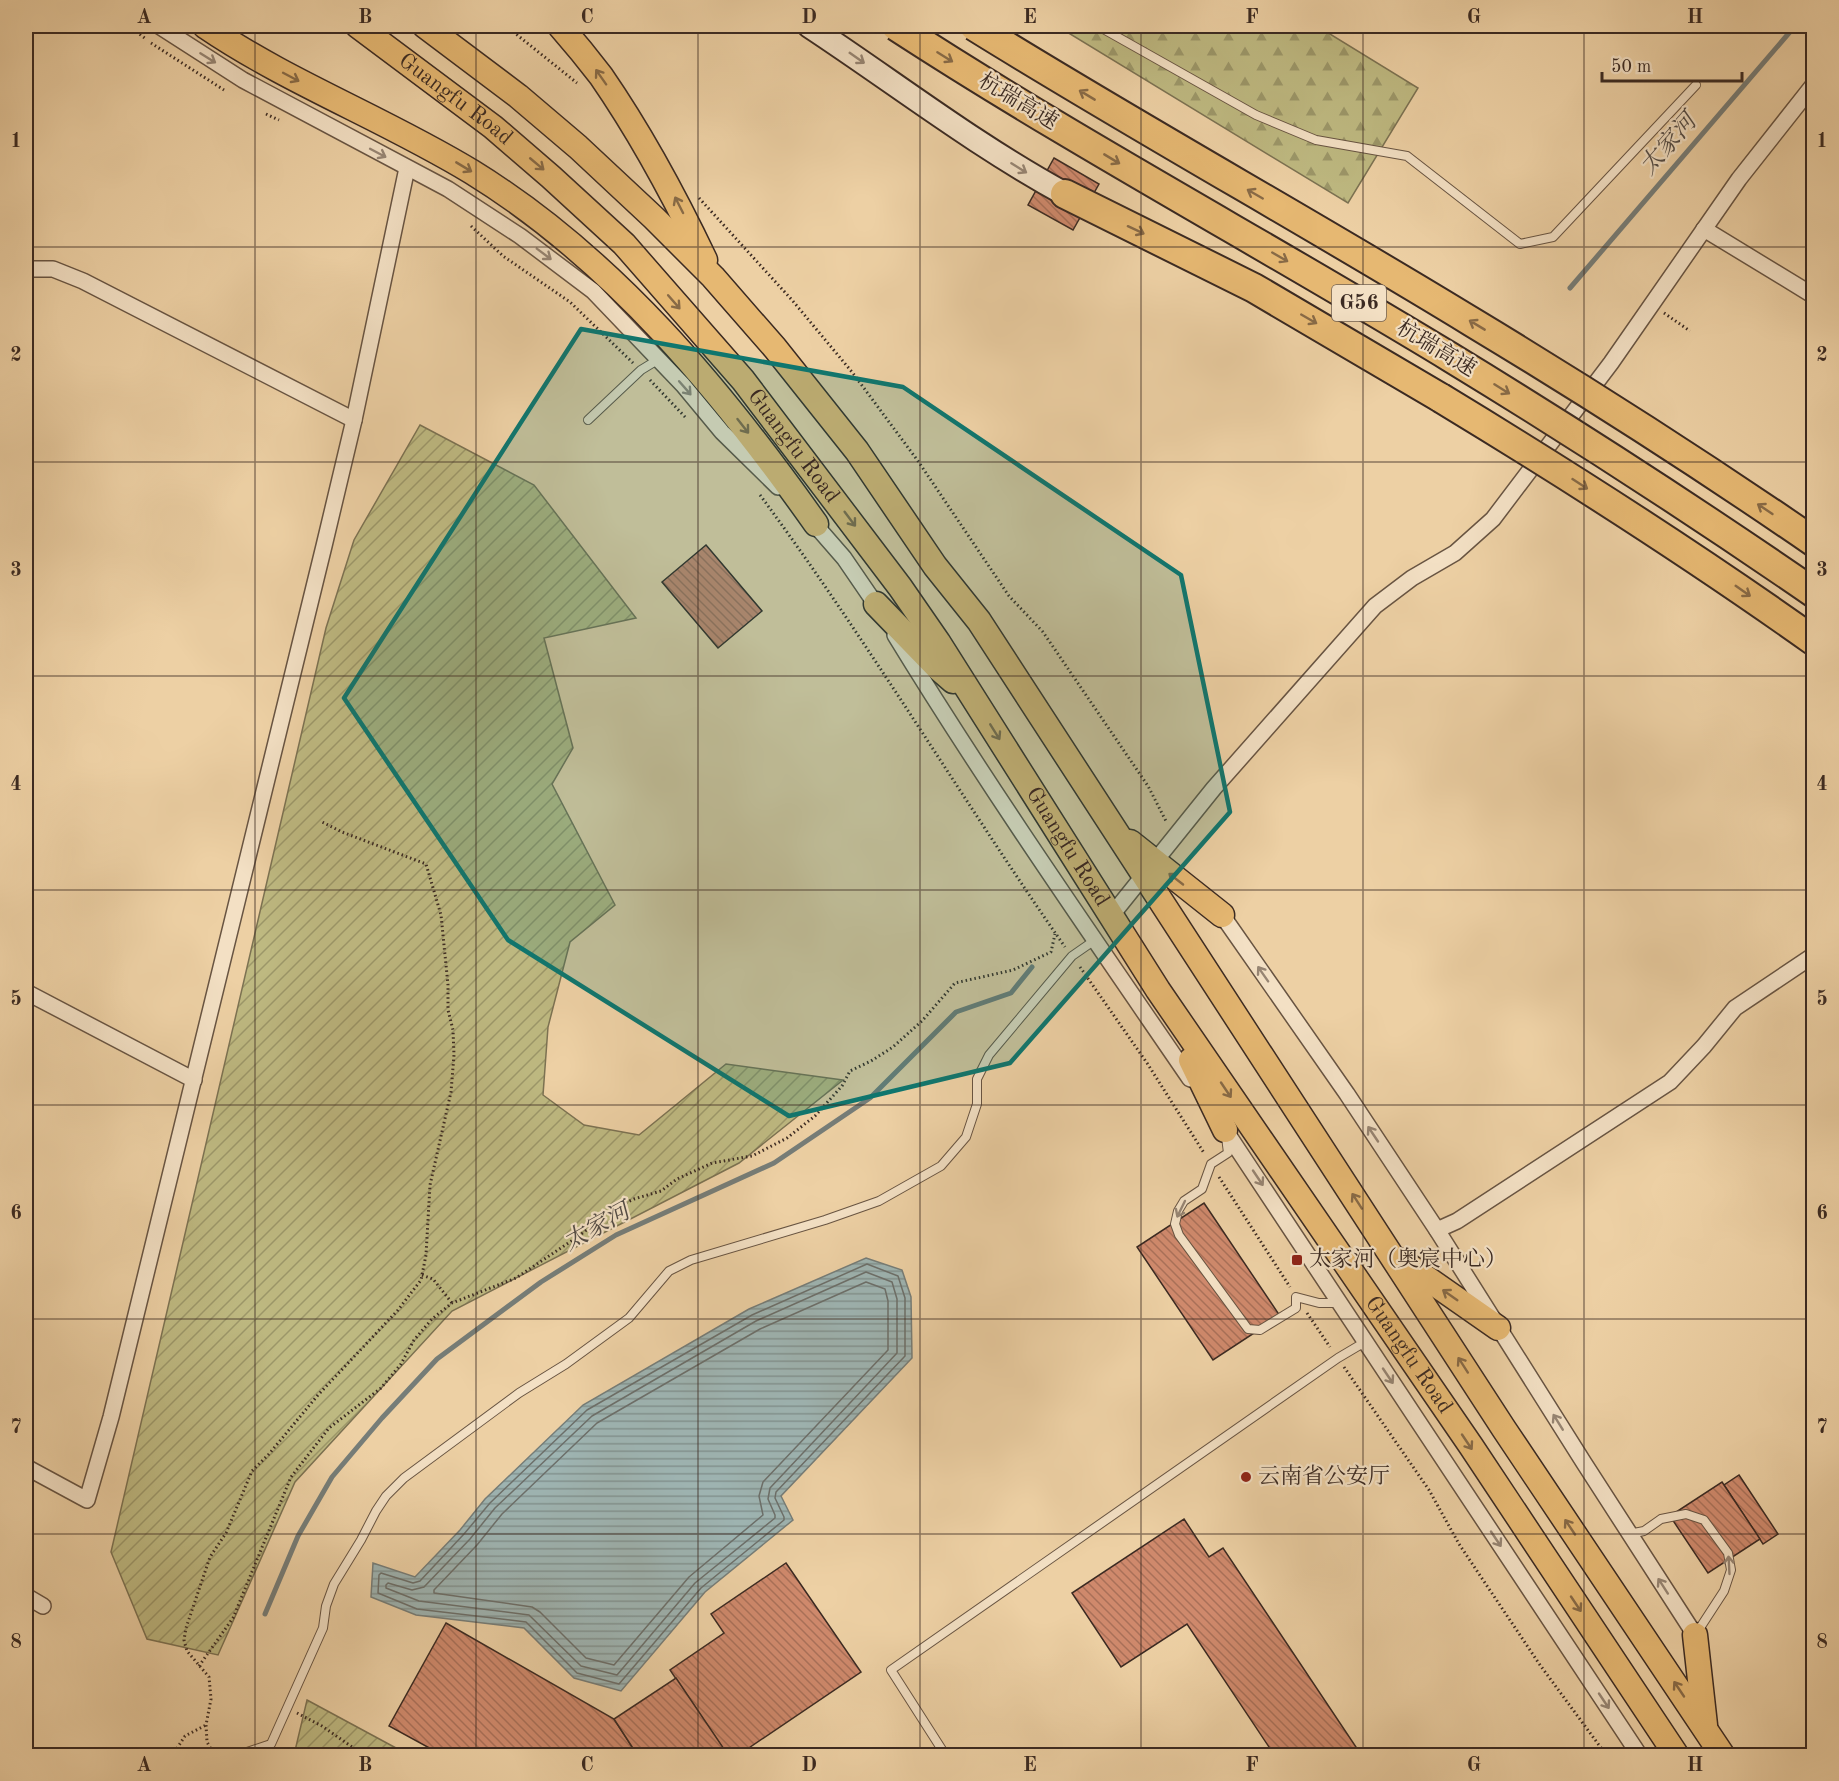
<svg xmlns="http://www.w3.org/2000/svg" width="1839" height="1781" font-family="'Old Standard TT','Noto Serif SC',serif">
<defs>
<pattern id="forest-firs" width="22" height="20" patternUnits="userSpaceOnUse" patternTransform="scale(1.5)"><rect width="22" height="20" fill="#beb981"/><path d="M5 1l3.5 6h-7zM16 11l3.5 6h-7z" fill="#9c9769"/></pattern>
<pattern id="garden-furrows" width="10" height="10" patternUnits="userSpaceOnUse" patternTransform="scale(1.5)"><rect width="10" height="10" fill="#beb981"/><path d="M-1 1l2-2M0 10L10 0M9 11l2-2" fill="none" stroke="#9c9769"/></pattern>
<pattern id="water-rules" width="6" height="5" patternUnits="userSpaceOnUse" patternTransform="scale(1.5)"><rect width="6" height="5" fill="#9eb4b2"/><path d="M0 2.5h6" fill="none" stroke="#829390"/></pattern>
<pattern id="building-back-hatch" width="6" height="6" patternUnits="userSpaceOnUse" patternTransform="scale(1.5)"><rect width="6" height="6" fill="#cf896c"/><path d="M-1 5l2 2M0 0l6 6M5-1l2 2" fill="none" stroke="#a97058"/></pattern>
</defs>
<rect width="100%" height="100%" fill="#edd0a4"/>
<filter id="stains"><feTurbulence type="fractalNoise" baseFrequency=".00333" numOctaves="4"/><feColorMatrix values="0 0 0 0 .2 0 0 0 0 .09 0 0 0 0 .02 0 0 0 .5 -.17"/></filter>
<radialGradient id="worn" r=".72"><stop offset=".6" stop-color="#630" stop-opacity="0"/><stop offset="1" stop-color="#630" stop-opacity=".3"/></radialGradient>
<polygon fill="url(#forest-firs)" stroke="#7c7252" stroke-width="1.5" points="1057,26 1317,26 1418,88 1348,203"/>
<g fill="url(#garden-furrows)" stroke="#7c7252" stroke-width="1.5">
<polygon points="420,425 534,485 636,618 544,638 573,748 552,784 615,905 570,942 548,1027 543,1095 584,1125 639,1135 726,1064 843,1080 739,1163 452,1311 295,1482 218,1655 147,1639 111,1552 326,628 354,540"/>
<polygon points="307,1700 409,1755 294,1755"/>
</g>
<polygon fill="url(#water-rules)" stroke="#767d78" stroke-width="1.5" points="866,1258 902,1270 911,1297 912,1358 781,1496 793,1520 705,1592 621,1691 574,1678 524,1628 416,1615 371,1597 373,1563 415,1577 460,1530 485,1499 583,1405 749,1309"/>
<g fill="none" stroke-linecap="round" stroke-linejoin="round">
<g stroke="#6c6f6a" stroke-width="1.5">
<polygon points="867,1264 898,1276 905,1298 905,1356 776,1492 775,1498 784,1517 784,1520 701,1588 619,1684 577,1673 526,1622 417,1609 378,1593 379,1575 381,1573 413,1583 420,1581 464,1534 490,1503 587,1410 752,1315"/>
<polygon points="866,1272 892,1282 897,1299 897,1353 770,1488 768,1499 775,1515 775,1518 695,1583 617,1675 581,1666 529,1615 419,1601 386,1588 386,1585 388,1583 412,1590 424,1587 470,1539 495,1508 592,1416 756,1321"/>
<polygon points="866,1282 885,1289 888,1301 888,1350 763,1482 759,1496 763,1515 689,1577 614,1665 586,1658 540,1612 532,1607 434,1593 434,1590 477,1545 502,1514 597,1423 760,1329"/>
</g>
<g stroke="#767d78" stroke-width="5">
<polyline points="1570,288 1795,26"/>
<polyline points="265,1614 298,1536 332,1477 382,1418 437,1359 541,1282 616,1235 774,1163 870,1098 956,1012 1011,993 1032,967"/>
</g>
</g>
<g fill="url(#building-back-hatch)" stroke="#3b2a22" stroke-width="1.5">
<polygon points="1054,158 1099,184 1073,230 1028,205"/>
<polygon points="706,545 762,611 718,648 662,582"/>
<polygon points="1204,1203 1280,1316 1213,1360 1137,1247"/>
<polygon points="1739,1475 1778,1534 1763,1544 1724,1485"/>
<polygon points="1722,1482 1760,1539 1708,1573 1670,1516"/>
<polygon points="1184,1519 1209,1557 1223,1548 1362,1756 1275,1756 1187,1624 1121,1667 1072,1593"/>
<polygon points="786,1563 861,1672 737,1756 728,1756 670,1670 724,1633 711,1614"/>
<polygon points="446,1623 614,1719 638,1756 444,1756 389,1726"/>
<polygon points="676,1678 724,1749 714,1756 638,1756 614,1719"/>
</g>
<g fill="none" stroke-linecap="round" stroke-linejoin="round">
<g stroke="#685442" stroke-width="10">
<g id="lane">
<polyline points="1098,26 1256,115 1316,140 1407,156 1520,244 1553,237 1696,85"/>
<polyline points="588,420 641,370 659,359"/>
<polyline points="1226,1137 1228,1153 1211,1164 1202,1189 1184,1201 1178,1211 1175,1224 1179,1235 1248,1329 1260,1330 1296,1308 1296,1297 1319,1303 1340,1303"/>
<polyline points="1629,1534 1644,1531 1661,1519 1686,1514 1704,1520 1728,1553 1731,1570 1724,1591 1696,1634"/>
<polyline points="235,1756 271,1744 323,1628 326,1606 334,1584 361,1540 376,1511 386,1496 404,1478 519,1393 566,1364 629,1318 669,1271 691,1260 825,1220 879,1201 941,1166 966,1137 977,1104 977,1079 989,1055 1072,956 1095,940"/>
<polyline points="946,1756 891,1670 1338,1358 1365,1342"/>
</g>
</g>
<g stroke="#685442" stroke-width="18">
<g id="street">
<polyline points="159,26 243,80 448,189 520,236 593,291 683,385 722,432 778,487"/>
<polyline points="1704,229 1814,296"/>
<polyline points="26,269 53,269 83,281 354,420"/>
<polyline points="810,519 844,558 881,612"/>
<path d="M 895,635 C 988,787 1090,933 1190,1079"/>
<polyline points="1222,915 1347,1094 1437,1230 1584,1463 1695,1635"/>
<polyline points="1111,916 1214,788 1375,606 1412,578 1455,553 1493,519 1611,363 1739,179 1814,84"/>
<polyline points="26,992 194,1080"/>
<polyline points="1221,1124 1640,1756"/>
<polyline points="1437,1230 1457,1221 1670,1082 1704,1046 1735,1008 1814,955"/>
<polyline points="26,1467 87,1500 111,1417 324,546 354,420 407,168"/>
<polyline points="26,1596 43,1606"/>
</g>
</g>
<g stroke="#3b2a22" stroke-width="26">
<path id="secondary" d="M 809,26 C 894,82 975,145 1065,194"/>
</g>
<g stroke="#3b2a22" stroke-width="27">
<g id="primary">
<path d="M 205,26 C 289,83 385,119 472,172 C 613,259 722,391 816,524"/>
<path id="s1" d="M 358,26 L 493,127 L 551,177 L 624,244 L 743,380 L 900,587 L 938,642 L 1158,990 L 1471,1446 L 1677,1756"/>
<polyline points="425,26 518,96 578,147 654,218 713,277 775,348 857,451 935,566 979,621 1504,1429 1723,1756"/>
<path d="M 560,26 C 574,42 588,59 601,76 C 641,134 675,197 705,260"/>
<polyline points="876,604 938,668 953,681"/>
<polyline points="1130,842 1222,915"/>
<polyline points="1191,1060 1225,1130"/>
<polyline points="1402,1261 1498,1328"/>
<polyline points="1695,1635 1705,1725"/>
</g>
</g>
<g stroke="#3b2a22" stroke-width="32">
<polyline id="highway" points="1065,194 1254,288 1441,398"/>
</g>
<g stroke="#3b2a22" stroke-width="3" stroke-dasharray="1.5 3" stroke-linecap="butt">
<polyline points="129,26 146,39"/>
<polyline points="506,26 577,83"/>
<polyline points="151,43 224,90"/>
<polyline points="266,114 279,120"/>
<polyline points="699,198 792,300 852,372 918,461 1009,596 1043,632 1148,786 1167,823"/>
<polyline points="471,226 503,256 570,302 633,363"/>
<polyline points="1664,313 1690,331"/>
<polyline points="650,380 687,419"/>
<path d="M 760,495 C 868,641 961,798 1065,947"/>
<polyline points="1080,967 1147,1063 1204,1153"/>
<polyline points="1219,1177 1290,1287"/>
<polyline points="422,1275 433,1279 452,1303"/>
<polyline points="1307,1313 1330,1347"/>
<polyline points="1344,1367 1429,1490 1459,1544 1540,1665 1607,1756"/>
<polyline points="199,1666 233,1618 291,1477 329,1428 381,1388 401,1364 414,1340 432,1319 452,1303 516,1278 579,1236 612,1209 634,1199 661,1191 677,1179 712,1163 752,1156 787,1138 815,1116 842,1086 850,1071 871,1061 893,1047 922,1021 955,983 1013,970 1051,952 1055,934"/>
<polyline points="297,1713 322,1726 355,1749 377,1756"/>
<polyline points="172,1756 185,1736 206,1725"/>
<polyline points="215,1756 207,1742 206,1725 211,1699 209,1677 187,1651 184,1640 186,1628 210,1557 226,1533 252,1471 269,1454 318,1395 398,1310 421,1280 426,1255 430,1185 451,1092 454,1055 453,1030 448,1010 448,985 441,915 426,864 342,832 320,821"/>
</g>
<use href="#lane" stroke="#f3e0c4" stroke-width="8"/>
<use href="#street" stroke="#f3e0c4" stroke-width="15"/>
<use href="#secondary" stroke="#f3e0c4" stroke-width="22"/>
<use href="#primary" stroke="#e6b872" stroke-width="24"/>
<use href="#highway" stroke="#e6b872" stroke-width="28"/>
<g stroke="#3b2a22" stroke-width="32" stroke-linecap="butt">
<g id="highway-bridge">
<path d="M 896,26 C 1076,143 1266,245 1450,357 C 1573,432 1695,511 1814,593"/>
<path d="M 974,26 C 1138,128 1307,221 1472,322 C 1588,392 1702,465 1814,542"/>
<path d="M 1441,398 C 1568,475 1693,555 1814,641"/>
</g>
</g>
<use href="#highway-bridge" stroke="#e6b872" stroke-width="28"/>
</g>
<defs><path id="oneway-shaft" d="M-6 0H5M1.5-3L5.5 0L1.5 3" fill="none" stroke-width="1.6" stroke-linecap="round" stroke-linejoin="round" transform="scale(1.5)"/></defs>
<g stroke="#886a46">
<use href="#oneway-shaft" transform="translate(945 57) rotate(32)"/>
<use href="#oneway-shaft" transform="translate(291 77) rotate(28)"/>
<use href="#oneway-shaft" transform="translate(601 77) rotate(-125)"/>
<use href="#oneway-shaft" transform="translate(1087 95) rotate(-149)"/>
<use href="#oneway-shaft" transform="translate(1112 159) rotate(31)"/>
<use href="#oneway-shaft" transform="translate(537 164) rotate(40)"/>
<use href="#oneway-shaft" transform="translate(464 167) rotate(31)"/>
<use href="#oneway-shaft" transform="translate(1255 194) rotate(-150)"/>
<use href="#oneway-shaft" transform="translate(679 205) rotate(-117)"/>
<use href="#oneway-shaft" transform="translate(1136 230) rotate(25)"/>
<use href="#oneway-shaft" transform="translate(1280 257) rotate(30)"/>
<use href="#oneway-shaft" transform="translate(674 302) rotate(49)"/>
<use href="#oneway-shaft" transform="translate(1309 319) rotate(30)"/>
<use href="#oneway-shaft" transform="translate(1477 325) rotate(-149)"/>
<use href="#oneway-shaft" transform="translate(1502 389) rotate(32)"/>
<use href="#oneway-shaft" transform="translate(743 426) rotate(52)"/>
<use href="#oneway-shaft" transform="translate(1580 484) rotate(33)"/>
<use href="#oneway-shaft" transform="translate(1765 509) rotate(-146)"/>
<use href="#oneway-shaft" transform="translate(850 519) rotate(53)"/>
<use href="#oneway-shaft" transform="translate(1743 591) rotate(35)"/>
<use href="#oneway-shaft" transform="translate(995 732) rotate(58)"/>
<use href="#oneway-shaft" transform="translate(1176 879) rotate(-142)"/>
<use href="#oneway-shaft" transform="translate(1226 1090) rotate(56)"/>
<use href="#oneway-shaft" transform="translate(1357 1201) rotate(-123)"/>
<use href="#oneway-shaft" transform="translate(1450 1295) rotate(-145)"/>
<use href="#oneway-shaft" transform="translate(1463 1365) rotate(-123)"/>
<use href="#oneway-shaft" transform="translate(1467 1442) rotate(56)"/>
<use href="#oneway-shaft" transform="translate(1570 1527) rotate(-124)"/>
<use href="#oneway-shaft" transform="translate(1576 1604) rotate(56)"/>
<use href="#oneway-shaft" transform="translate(1679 1689) rotate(-124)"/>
</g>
<g stroke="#978573">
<use href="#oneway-shaft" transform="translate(208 58) rotate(32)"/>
<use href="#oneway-shaft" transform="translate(857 58) rotate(35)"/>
<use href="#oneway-shaft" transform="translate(378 153) rotate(28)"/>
<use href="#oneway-shaft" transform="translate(1019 168) rotate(32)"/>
<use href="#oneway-shaft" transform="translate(544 254) rotate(37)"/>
<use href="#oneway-shaft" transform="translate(685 388) rotate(49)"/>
<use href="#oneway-shaft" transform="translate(1263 974) rotate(-125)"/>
<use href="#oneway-shaft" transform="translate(1373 1134) rotate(-124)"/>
<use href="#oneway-shaft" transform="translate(1258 1178) rotate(56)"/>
<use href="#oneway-shaft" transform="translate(1181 1209) rotate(116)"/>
<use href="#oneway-shaft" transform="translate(1388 1376) rotate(56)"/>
<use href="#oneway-shaft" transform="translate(1558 1422) rotate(-122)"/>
<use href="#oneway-shaft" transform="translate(1496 1539) rotate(56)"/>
<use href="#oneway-shaft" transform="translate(1729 1565) rotate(-93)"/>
<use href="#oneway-shaft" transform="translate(1663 1586) rotate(-123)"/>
<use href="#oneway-shaft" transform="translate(1604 1701) rotate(56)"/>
</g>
<path fill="#0f766e" fill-opacity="0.2" stroke="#0f766e" stroke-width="4.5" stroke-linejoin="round" d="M 581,329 L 903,387 L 1181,575 L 1230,812 L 1010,1063 L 789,1116 L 508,940 L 344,698 Z"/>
<path fill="none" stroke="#3b2a22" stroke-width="1.5" stroke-opacity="0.55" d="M 255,26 L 255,1756M 476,26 L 476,1756M 698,26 L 698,1756M 920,26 L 920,1756M 1141,26 L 1141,1756M 1363,26 L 1363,1756M 1584,26 L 1584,1756M 26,247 L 1814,247M 26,462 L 1814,462M 26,676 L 1814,676M 26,890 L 1814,890M 26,1105 L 1814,1105M 26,1319 L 1814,1319M 26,1534 L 1814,1534"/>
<g fill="#8f2418" stroke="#f3e0c4" stroke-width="2">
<rect x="1291" y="1254" width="12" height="12" rx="3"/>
<circle cx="1246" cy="1477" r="6"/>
</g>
<g text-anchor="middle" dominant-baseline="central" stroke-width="4.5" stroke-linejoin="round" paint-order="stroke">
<rect fill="#f3e0c4" stroke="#726153" stroke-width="1.5" x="1332" y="285" width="54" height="36" rx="4.5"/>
<g font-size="21" font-weight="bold" fill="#3b2a22">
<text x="1359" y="303">G56</text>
</g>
<g font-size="22" fill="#3b2a22" stroke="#f3e0c4">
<text stroke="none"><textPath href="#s1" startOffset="122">Guangfu Road</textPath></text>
<text transform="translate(1018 102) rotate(31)">杭瑞高速</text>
<text transform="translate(1436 349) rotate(31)">杭瑞高速</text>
<text stroke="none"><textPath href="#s1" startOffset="608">Guangfu Road</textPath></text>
<text stroke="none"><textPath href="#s1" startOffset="1094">Guangfu Road</textPath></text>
<text stroke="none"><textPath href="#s1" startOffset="1706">Guangfu Road</textPath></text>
</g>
<g font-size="22" fill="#3b2a22" stroke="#f3e0c4" text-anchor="start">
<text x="1309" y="1260">太家河（奥宸中心）</text>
<text x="1258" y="1477">云南省公安厅</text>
</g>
<g font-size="24" font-style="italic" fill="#544c46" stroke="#f3e0c4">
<text transform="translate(1669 145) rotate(-49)">太家河</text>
<text transform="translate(597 1228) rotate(-29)">太家河</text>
</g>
</g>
<rect width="1839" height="1781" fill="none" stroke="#edd0a4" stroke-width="66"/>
<path d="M1602 72v9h140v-9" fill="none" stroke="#3b2a22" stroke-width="3"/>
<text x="1611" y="72" font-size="18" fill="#3b2a22" stroke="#f3e0c4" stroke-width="4.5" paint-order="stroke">50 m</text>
<rect x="33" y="33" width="1773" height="1715" fill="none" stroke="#3b2a22" stroke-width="2"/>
<g font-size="20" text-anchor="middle" font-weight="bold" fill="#3b2a22">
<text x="144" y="23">A</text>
<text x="365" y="23">B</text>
<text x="587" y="23">C</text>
<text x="809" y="23">D</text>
<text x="1030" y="23">E</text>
<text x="1252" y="23">F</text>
<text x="1474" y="23">G</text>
<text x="1695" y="23">H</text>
<text x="16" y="147">1</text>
<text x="1822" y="147">1</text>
<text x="16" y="361">2</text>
<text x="1822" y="361">2</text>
<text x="16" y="576">3</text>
<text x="1822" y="576">3</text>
<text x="16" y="790">4</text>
<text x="1822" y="790">4</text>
<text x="16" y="1005">5</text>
<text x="1822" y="1005">5</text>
<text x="16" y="1219">6</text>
<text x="1822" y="1219">6</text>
<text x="16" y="1433">7</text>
<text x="1822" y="1433">7</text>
<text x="16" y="1648">8</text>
<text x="1822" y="1648">8</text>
<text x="144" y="1771">A</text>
<text x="365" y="1771">B</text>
<text x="587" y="1771">C</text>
<text x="809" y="1771">D</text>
<text x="1030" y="1771">E</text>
<text x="1252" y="1771">F</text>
<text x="1474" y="1771">G</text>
<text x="1695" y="1771">H</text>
</g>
<rect width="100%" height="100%" filter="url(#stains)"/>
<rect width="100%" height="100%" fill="url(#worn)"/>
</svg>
